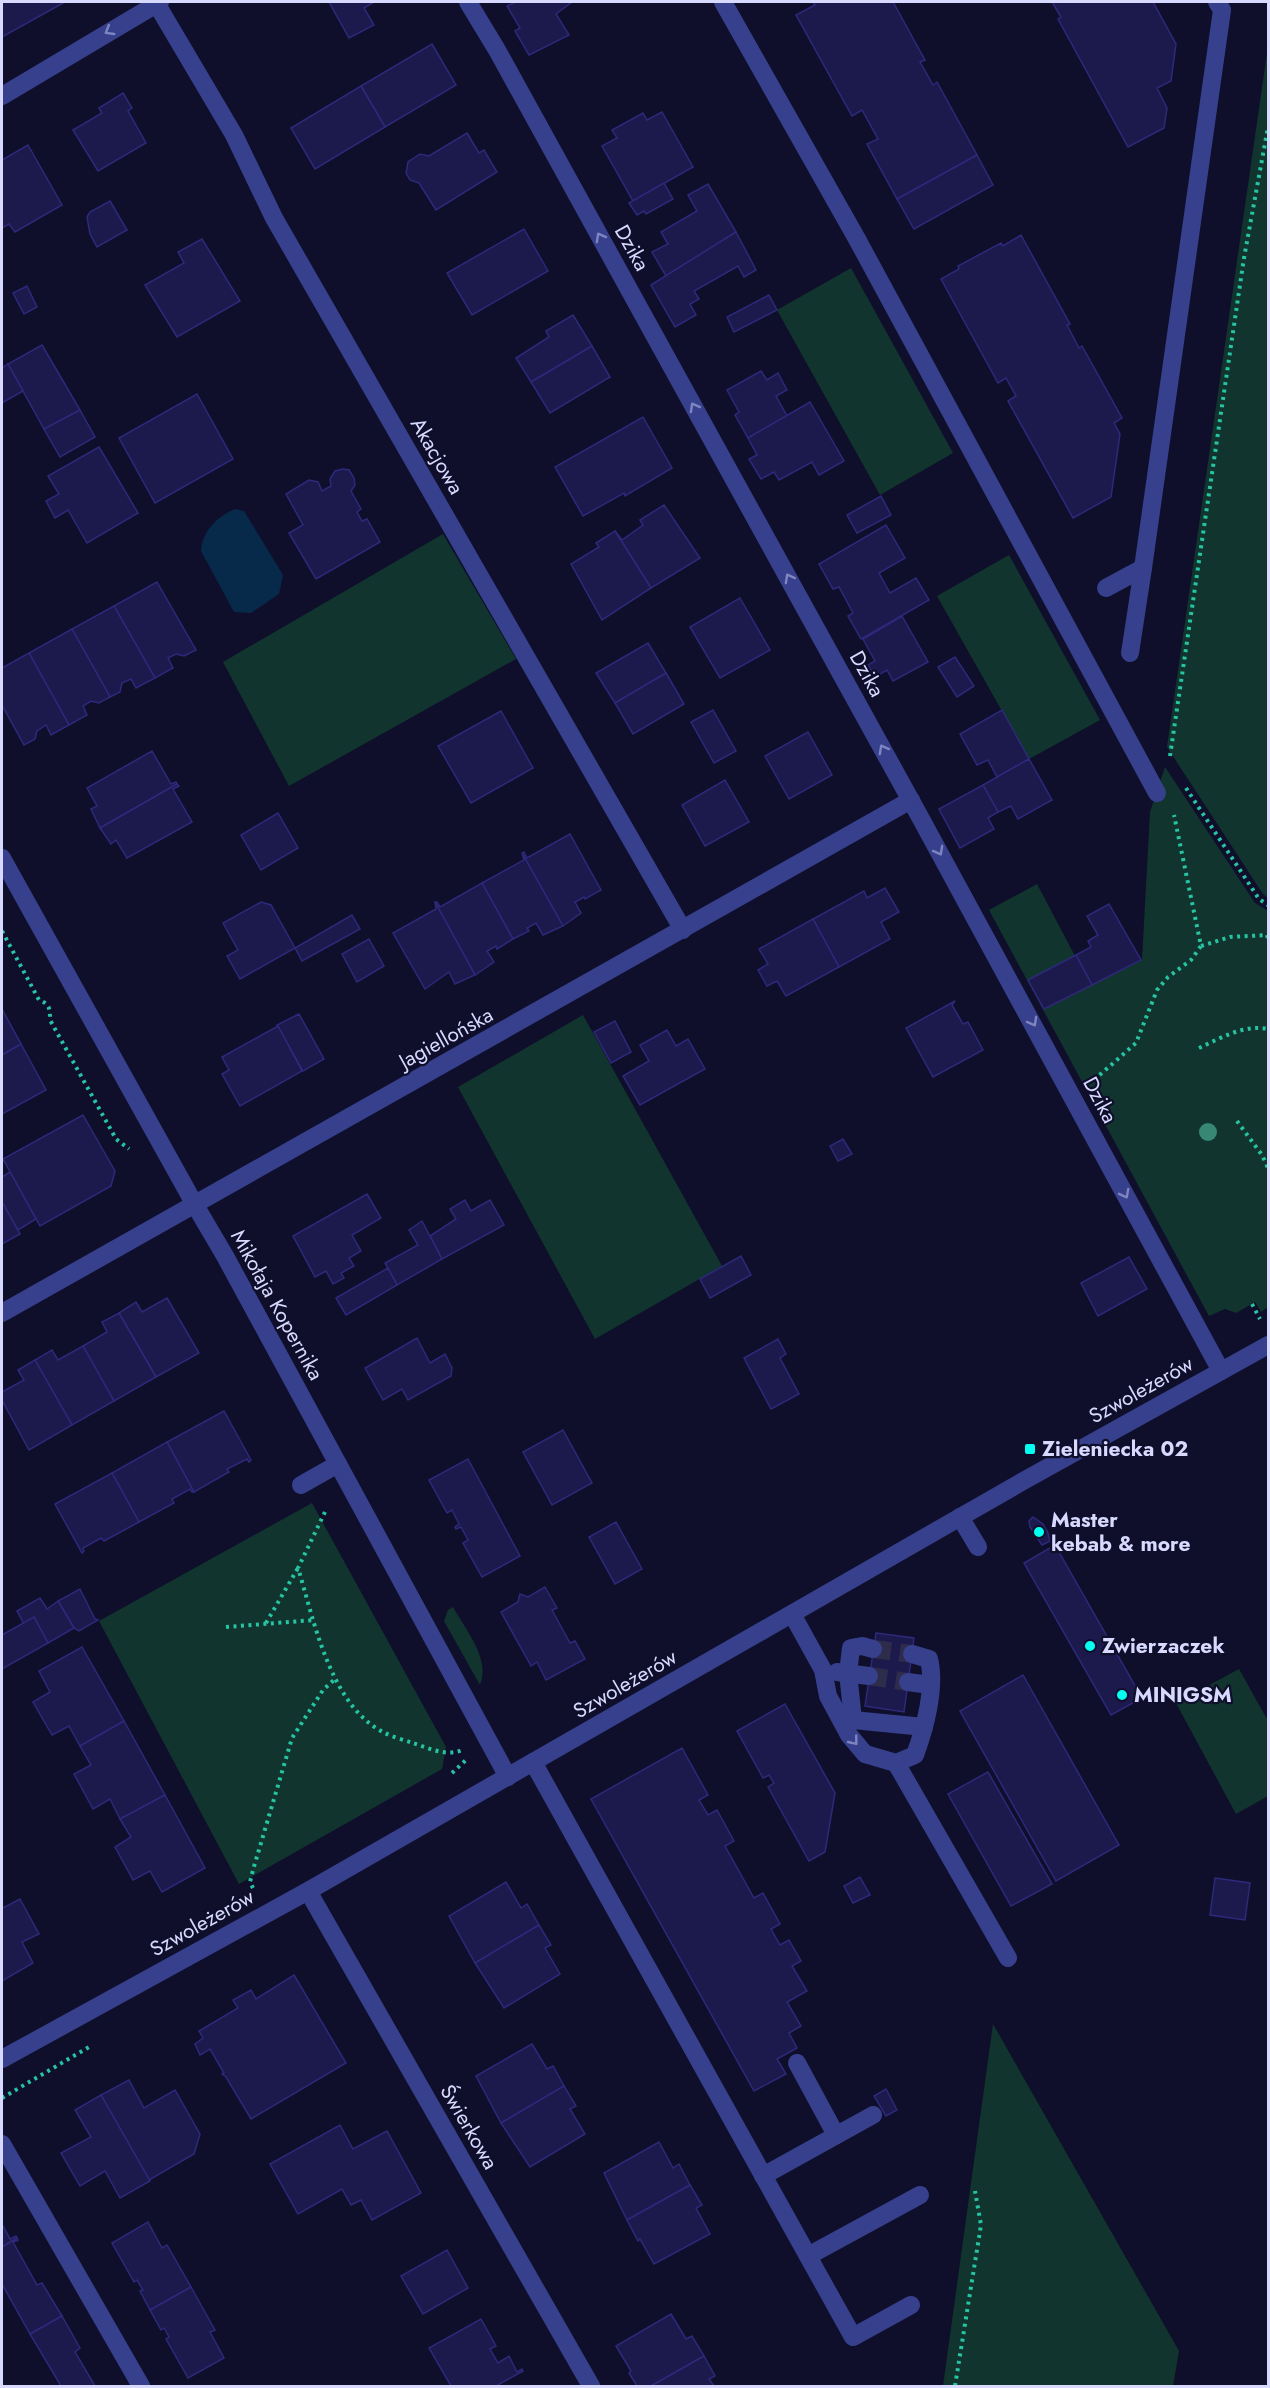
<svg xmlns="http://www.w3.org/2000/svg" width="1270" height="2388" font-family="Jost,sans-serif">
<rect width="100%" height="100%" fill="#0f0f2b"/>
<g fill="#11352e">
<polygon points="1268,46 1268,898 1263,894 1167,747"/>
<polygon points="851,268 953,453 880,495 777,310"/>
<polygon points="443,534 516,659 289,786 223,662"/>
<polygon points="1009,555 1100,720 1029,759 937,596"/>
<polygon points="1165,767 1255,903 1268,911 1268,1307 1261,1312 1255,1302 1236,1313 1225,1309 1209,1316 989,910 1037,884 1075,956 1044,1009 1142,960 1150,812"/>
<polygon points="583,1015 722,1266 595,1339 458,1087"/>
<polygon points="312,1503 446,1747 442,1769 239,1884 99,1621"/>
<path d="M 453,1607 C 465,1629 491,1659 480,1685 L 444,1621 L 448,1610 Z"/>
<polygon points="1239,1669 1268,1721 1268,1796 1236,1814 1176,1703"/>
<polygon points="993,2024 1179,2351 1173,2386 943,2386"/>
</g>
<path fill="#072a4b" d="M 235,509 L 244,511 L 283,575 L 279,594 L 251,613 L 234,612 L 201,551 C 202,531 218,516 235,509 Z"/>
<g fill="#1c194d" stroke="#2d297b" stroke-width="1.5">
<polygon points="2,2 65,2 2,37"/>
<polygon points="329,2 374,2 364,8 374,25 349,38"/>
<polygon points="516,2 572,2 556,14 569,35 529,55 515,31 520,28 507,6"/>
<polygon points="813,2 893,2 925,60 920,62 933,85 937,82 977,155 897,199 867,144 878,139 862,110 852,116 796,15 815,5"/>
<polygon points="1052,2 1153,2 1176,44 1171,81 1157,88 1167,108 1164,128 1128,147 1058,19 1061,17"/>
<polygon points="432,44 456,85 385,127 361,86"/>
<polygon points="361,86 385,127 315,169 291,128"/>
<polygon points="123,93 132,108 128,111 146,143 98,171 73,130 102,113 99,108"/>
<polygon points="662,112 693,167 633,201 602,146 617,138 612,130 643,113 647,120"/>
<polygon points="467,133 479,153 484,150 497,172 436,210 419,183 410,180 406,173 408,162 420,154 429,156"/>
<polygon points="28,145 62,205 15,232 9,224 2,228 2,160"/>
<polygon points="977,155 993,185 914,229 897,199"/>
<polygon points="664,183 673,199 646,214 644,211 637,215 629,203"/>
<polygon points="708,184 736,232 666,276 652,252 668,244 661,232 697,211 688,195"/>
<polygon points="110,201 127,230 97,247 90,234 87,217 90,212"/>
<polygon points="524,229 548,271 472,315 447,273"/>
<polygon points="736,232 756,270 744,277 738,266 694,291 699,299 690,304 696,315 675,327 651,285"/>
<polygon points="1021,235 1070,324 1067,325 1079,348 1082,346 1122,418 1114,423 1120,434 1111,497 1073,518 1008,401 1016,396 1006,378 998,383 941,279 959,269 958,266 1001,243 1003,246"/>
<polygon points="202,239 240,301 177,337 145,285 184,263 178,252"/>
<polygon points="27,286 37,307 24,314 13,293"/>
<polygon points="769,295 777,310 734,332 727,317"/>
<polygon points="573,315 592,346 531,382 516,358 549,337 546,331"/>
<polygon points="42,345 80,410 44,429 8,364"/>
<polygon points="592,346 610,377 550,413 531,382"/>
<polygon points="8,364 23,391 2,403 2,368"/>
<polygon points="761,371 767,380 778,373 787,390 776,396 787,416 748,438 735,415 739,412 727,390"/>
<polygon points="197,394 233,459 155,503 119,438"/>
<polygon points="810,402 844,461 819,475 812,462 779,480 774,472 761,479 749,459 757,455 748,438"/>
<polygon points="80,410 95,437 60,457 44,429"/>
<polygon points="643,417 672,468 625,496 624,493 583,516 555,467"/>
<polygon points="99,447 138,513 87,543 68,510 55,518 46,501 59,494 48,476"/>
<polygon points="343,469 349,470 354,478 355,485 351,491 361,509 357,512 362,521 367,519 380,542 316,579 289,533 303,525 286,494 309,480 318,482 322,491 331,486 330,479 335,471"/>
<polygon points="881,496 891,515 857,533 847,515"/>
<polygon points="664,505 700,558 651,588 615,531 622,540 643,525 640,520"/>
<polygon points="886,525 905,558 879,573 890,593 916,578 929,600 861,639 848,616 853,613 839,587 833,589 819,564"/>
<polygon points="615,531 651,588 602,620 571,564 599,547 596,543"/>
<polygon points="157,582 196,650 184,656 176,654 168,658 173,668 155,678 114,606"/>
<polygon points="740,598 770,650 720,678 690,627"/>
<polygon points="114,606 155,678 136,688 131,679 122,683 120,692 110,697 72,629"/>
<polygon points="902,616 928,662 893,681 887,670 875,677 868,665 875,661 863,639"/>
<polygon points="72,629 110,697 99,703 91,701 83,706 87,715 69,725 29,653"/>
<polygon points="648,643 666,673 615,703 596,673"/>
<polygon points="29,653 69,725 51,735 46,725 37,731 35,739 24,745 2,705 2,668"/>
<polygon points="955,657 974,686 957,697 938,667"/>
<polygon points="666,673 684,704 633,734 615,703"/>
<polygon points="713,710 736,751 714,763 691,722"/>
<polygon points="1002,710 1029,759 997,777 988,760 977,765 960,734"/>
<polygon points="501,711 533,768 471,803 438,746"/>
<polygon points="808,732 832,775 789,799 765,756"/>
<polygon points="152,751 171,784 176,782 177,784 100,828 91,809 97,806 87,788"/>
<polygon points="1029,759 1052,800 1018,819 1011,806 998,812 983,785"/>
<polygon points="725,780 749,822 705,846 682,805"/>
<polygon points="177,784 179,786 173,789 192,822 127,858 116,840 111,844 100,828"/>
<polygon points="983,785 998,812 988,818 994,829 960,848 939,809"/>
<polygon points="278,813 298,848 261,870 241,835"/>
<polygon points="570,834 601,890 585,899 584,897 575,902 581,913 563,926 522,853 524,852 527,858"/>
<polygon points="522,853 563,926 543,935 536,923 527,928 529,931 513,939 482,883 524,860"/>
<polygon points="482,883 513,939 497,949 496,946 487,951 494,962 475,975 435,902 437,902 440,907"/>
<polygon points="885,888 899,912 881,922 890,939 839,967 813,919 864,891 867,898"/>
<polygon points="261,902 271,905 295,948 240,979 227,956 238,950 223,923"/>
<polygon points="435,902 475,975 455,984 449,972 425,989 393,933 436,909"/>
<polygon points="1109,904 1141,960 1092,985 1076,955 1091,947 1088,941 1098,935 1087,916"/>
<polygon points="352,915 360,929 302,961 295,948"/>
<polygon points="813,919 839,967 786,996 777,981 767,986 758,970 768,964 759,949"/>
<polygon points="369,939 384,966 357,982 342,954"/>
<polygon points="1076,955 1092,985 1044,1009 1028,980"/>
<polygon points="955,1001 952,1005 963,1024 968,1022 983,1050 933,1077 906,1028"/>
<polygon points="2,1009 21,1044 2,1055"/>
<polygon points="299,1014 324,1059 303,1071 277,1025"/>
<polygon points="615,1021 631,1052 611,1063 594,1032"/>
<polygon points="278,1026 302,1071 240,1106 222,1074 229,1070 222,1057"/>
<polygon points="667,1030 676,1046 688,1039 705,1069 640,1105 623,1076 649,1061 640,1045"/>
<polygon points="21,1044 46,1090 2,1114 2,1055"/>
<polygon points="83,1115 115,1171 111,1186 40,1226 3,1159"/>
<polygon points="843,1139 852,1154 838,1161 830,1146"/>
<polygon points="10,1172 36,1219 18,1230 2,1202 2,1177"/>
<polygon points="367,1194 381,1218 352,1235 361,1251 349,1258 354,1266 341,1273 344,1278 333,1284 326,1271 315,1277 293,1236"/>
<polygon points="465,1200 471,1211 490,1200 504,1225 442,1259 430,1236 456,1219 450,1209"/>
<polygon points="2,1202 20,1234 2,1244"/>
<polygon points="422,1221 442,1259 397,1285 385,1263 418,1245 409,1230"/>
<polygon points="741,1256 751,1275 710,1298 700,1279"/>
<polygon points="1129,1257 1147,1289 1098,1316 1081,1283"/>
<polygon points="388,1268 397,1285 346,1315 336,1298"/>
<polygon points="167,1298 199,1353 156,1377 119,1313 136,1302 142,1312"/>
<polygon points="119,1313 156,1377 114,1401 83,1346 107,1332 102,1322"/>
<polygon points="417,1338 430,1363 445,1354 452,1368 451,1376 408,1400 402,1389 383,1400 365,1368"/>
<polygon points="778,1339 786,1354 780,1358 799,1394 771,1409 744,1358"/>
<polygon points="83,1346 114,1401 72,1425 35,1360 52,1350 58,1360"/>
<polygon points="35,1360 72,1425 29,1450 2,1400 2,1392 24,1380 18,1370"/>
<polygon points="224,1411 251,1460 249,1462 247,1459 227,1469 229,1472 194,1492 167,1442"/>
<polygon points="563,1430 592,1483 552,1505 523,1452"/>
<polygon points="167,1442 194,1492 192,1492 190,1489 172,1499 174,1503 139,1522 112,1473"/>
<polygon points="468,1459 520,1556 482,1577 463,1543 468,1540 461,1527 456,1529 455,1527 459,1524 452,1510 447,1513 429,1480"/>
<polygon points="112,1473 139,1522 104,1541 101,1538 83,1548 84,1551 82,1553 55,1504"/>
<polygon points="1033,1517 1043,1524 1048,1533 1050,1541 1042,1545 1030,1527 1029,1521"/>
<polygon points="616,1522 642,1569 615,1584 589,1537"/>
<polygon points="1055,1545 1142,1698 1111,1715 1024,1563"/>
<polygon points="545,1587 557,1608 552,1610 570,1643 575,1641 585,1659 546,1680 537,1662 531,1666 501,1612 518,1602 520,1594 528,1597"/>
<polygon points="80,1589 95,1619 98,1620 79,1631 74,1628 58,1601"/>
<polygon points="40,1598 47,1609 58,1601 74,1628 48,1643 34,1617 24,1624 17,1611"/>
<polygon points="34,1617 48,1643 2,1669 2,1635"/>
<polygon points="876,1633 914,1638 904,1712 865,1706"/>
<polygon points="82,1647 124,1721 80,1746 69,1726 52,1735 33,1702 50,1692 39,1671"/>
<polygon points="1023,1675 1119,1845 1056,1881 960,1711"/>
<polygon points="785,1704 835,1793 825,1852 809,1861 768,1787 774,1783 769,1775 763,1778 737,1731"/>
<polygon points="124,1721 165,1795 120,1819 110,1799 93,1809 74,1774 91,1765 80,1746"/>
<polygon points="682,1748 708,1795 699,1800 708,1815 717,1810 734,1841 725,1846 754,1898 763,1893 780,1924 771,1929 780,1945 789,1940 801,1961 792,1966 807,1991 787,2002 801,2026 789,2033 797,2048 777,2059 786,2074 754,2091 591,1799"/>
<polygon points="988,1772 1052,1884 1011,1906 948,1794"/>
<polygon points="165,1795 205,1868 162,1892 150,1871 133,1880 115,1847 131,1837 120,1819"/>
<polygon points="860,1877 870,1895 853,1903 844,1886"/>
<polygon points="1215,1878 1250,1883 1245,1920 1210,1915"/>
<polygon points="506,1882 521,1908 527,1904 539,1925 475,1963 449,1916"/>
<polygon points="20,1899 39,1934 22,1942 33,1963 2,1981 2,1905 3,1908"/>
<polygon points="539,1925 551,1945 545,1948 560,1974 504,2008 475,1963"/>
<polygon points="294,1975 346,2063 251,2119 226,2077 222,2074 224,2073 210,2049 200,2055 195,2044 203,2038 199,2031 238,2008 233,2000 251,1990 256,1999"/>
<polygon points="532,2044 547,2069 553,2066 564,2086 501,2123 476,2076"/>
<polygon points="129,2080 144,2108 175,2090 200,2134 194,2154 149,2180 101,2095"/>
<polygon points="564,2086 576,2106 570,2109 585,2134 530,2167 501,2123"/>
<polygon points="886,2089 897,2110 886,2116 874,2096"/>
<polygon points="101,2095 150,2181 120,2198 105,2171 80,2186 61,2153 91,2137 75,2110"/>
<polygon points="340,2125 353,2149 387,2131 421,2193 372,2220 361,2200 351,2205 342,2189 298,2214 270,2164"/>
<polygon points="659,2142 673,2168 679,2164 690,2185 627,2220 604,2173"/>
<polygon points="690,2185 702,2205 696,2208 710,2234 654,2264 640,2239 638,2241 627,2220"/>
<polygon points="148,2222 162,2248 167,2245 191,2287 150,2310 140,2291 143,2290 137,2280 134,2282 112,2243"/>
<polygon points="2,2224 10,2239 16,2236 17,2238 2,2247"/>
<polygon points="17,2238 18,2240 13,2242 37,2285 42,2283 62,2316 30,2334 2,2284 2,2247"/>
<polygon points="447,2250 468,2288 423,2314 401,2276"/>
<polygon points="191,2287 215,2330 210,2332 224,2358 188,2378 166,2339 169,2337 164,2328 161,2330 150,2310"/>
<polygon points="671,2314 686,2339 692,2336 704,2356 651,2386 637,2386 629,2373 631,2371 616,2346"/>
<polygon points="62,2316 80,2348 75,2352 95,2386 61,2386 30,2334"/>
<polygon points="481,2319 496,2346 490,2349 498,2363 509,2356 517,2372 522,2369 523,2371 496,2386 451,2386 429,2348"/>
<polygon points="704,2356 715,2376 709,2379 714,2386 651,2386"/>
</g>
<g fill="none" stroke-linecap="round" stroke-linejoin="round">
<g stroke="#2d2d4b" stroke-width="18" stroke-dasharray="18 9" stroke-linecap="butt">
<polyline points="873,1649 912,1654"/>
<polyline points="869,1676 908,1682"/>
</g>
<g stroke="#27c4a3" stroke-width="4" stroke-dasharray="3 4.5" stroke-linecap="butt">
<polyline points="1170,756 1244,258 1268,127"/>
<polyline points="1186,788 1259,899 1268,905"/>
<path d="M 2,931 L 39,1000 C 50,1004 50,1009 50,1020 L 116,1139 L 129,1149"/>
<polyline points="1201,946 1230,937 1267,935 1268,939"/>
<path d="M 1199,1048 C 1221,1038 1244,1024 1268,1029"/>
<polyline points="1094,1080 1136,1043 1157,990 1168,977 1191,960 1201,946 1174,815"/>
<polyline points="1237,1121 1262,1155 1268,1168"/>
<polyline points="1252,1304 1260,1319"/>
<path d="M 325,1512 L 298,1568 C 314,1620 330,1705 383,1732 C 392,1737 404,1740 413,1743 C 429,1748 446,1757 462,1750"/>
<polyline points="266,1623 298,1568"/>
<polyline points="226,1627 314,1620"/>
<polyline points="452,1773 466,1760"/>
<polyline points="253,1888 250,1882 253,1870 292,1738 323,1690 335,1679"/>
<polyline points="2,2098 89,2047"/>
<polyline points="955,2386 981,2225 975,2191"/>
</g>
<g stroke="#36408d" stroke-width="18">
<polyline points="468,2 497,50 920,817 1221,1371"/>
<polyline points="723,2 857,239 1157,793"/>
<polyline points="156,3 234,135 274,218 683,930"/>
<polyline points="2,96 160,2"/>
<polyline points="1143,568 1222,10 1217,2"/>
<polyline points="1106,588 1143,568 1130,653"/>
<polyline points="2,858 195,1205 225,1256 508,1777"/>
<polyline points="2,1313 911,800"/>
<polyline points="301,1485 338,1464"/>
<polyline points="960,1517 978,1547"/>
<path d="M 792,1614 L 823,1670 L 828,1696 L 849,1735 L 865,1754 L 896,1763 L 915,1755 C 925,1728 936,1687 929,1659 L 912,1654"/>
<polyline points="873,1649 862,1646 851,1648 848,1673 853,1720 924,1727"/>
<polyline points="837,1672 869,1676"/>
<polyline points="908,1682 930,1685"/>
<polyline points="533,1762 853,2337 911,2305"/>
<polyline points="896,1763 1008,1958"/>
<polyline points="308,1891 591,2386"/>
<polyline points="2,2059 308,1891 1025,1480 1268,1345"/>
<polyline points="797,2063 836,2135"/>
<polyline points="2,2144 141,2386"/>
<polyline points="763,2176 873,2115"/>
<polyline points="808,2256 920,2195"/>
</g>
</g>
<circle fill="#388774" cx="1208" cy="1132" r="9"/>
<defs><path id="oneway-chevron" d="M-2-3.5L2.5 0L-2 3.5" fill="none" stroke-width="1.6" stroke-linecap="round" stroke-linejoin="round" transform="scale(1.5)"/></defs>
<g stroke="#7f85c0">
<use href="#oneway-chevron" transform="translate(109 31) rotate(149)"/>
<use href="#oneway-chevron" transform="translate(600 237) rotate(-119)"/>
<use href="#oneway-chevron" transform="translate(694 407) rotate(-119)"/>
<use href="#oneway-chevron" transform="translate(789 578) rotate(-119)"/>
<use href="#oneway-chevron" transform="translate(883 749) rotate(-119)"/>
<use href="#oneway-chevron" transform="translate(939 851) rotate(61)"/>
<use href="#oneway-chevron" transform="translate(1033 1022) rotate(61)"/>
<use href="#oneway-chevron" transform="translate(1125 1194) rotate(62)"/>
<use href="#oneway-chevron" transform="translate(854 1741) rotate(51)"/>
</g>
<g fill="#04fff2" stroke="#0f0f2b" stroke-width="2">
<rect x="1024" y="1443" width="12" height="12" rx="3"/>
<circle cx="1039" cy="1532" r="6"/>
<circle cx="1090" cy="1646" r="6"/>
<circle cx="1122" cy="1695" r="6"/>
</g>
<g text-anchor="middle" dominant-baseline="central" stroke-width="4.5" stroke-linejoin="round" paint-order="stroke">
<g font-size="21" fill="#d8d9ff" stroke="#0f0f2b">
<text transform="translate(632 248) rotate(61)">Dzika</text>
<text transform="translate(437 456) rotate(60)">Akacjowa</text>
<text transform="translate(867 674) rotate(61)">Dzika</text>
<text transform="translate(446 1038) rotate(-29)">Jagiellońska</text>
<text transform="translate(1100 1100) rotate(62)">Dzika</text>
<text transform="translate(277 1305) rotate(61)">Mikołaja Kopernika</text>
<text transform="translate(1141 1390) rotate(-29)">Szwoleżerów</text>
<text transform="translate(625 1684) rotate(-30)">Szwoleżerów</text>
<text transform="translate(202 1923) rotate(-29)">Szwoleżerów</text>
<text transform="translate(469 2127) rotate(60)">Świerkowa</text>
</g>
<g font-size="21" font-weight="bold" fill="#d8d9ff" stroke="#0f0f2b" text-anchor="start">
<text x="1042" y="1449">Zieleniecka 02</text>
<text x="1051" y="1520">Master<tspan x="1051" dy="24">kebab &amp; more</tspan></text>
<text x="1102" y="1646">Zwierzaczek</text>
<text x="1134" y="1695">MINIGSM</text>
</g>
</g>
<rect width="1270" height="2388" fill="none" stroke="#d8d9ff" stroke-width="6"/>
</svg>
